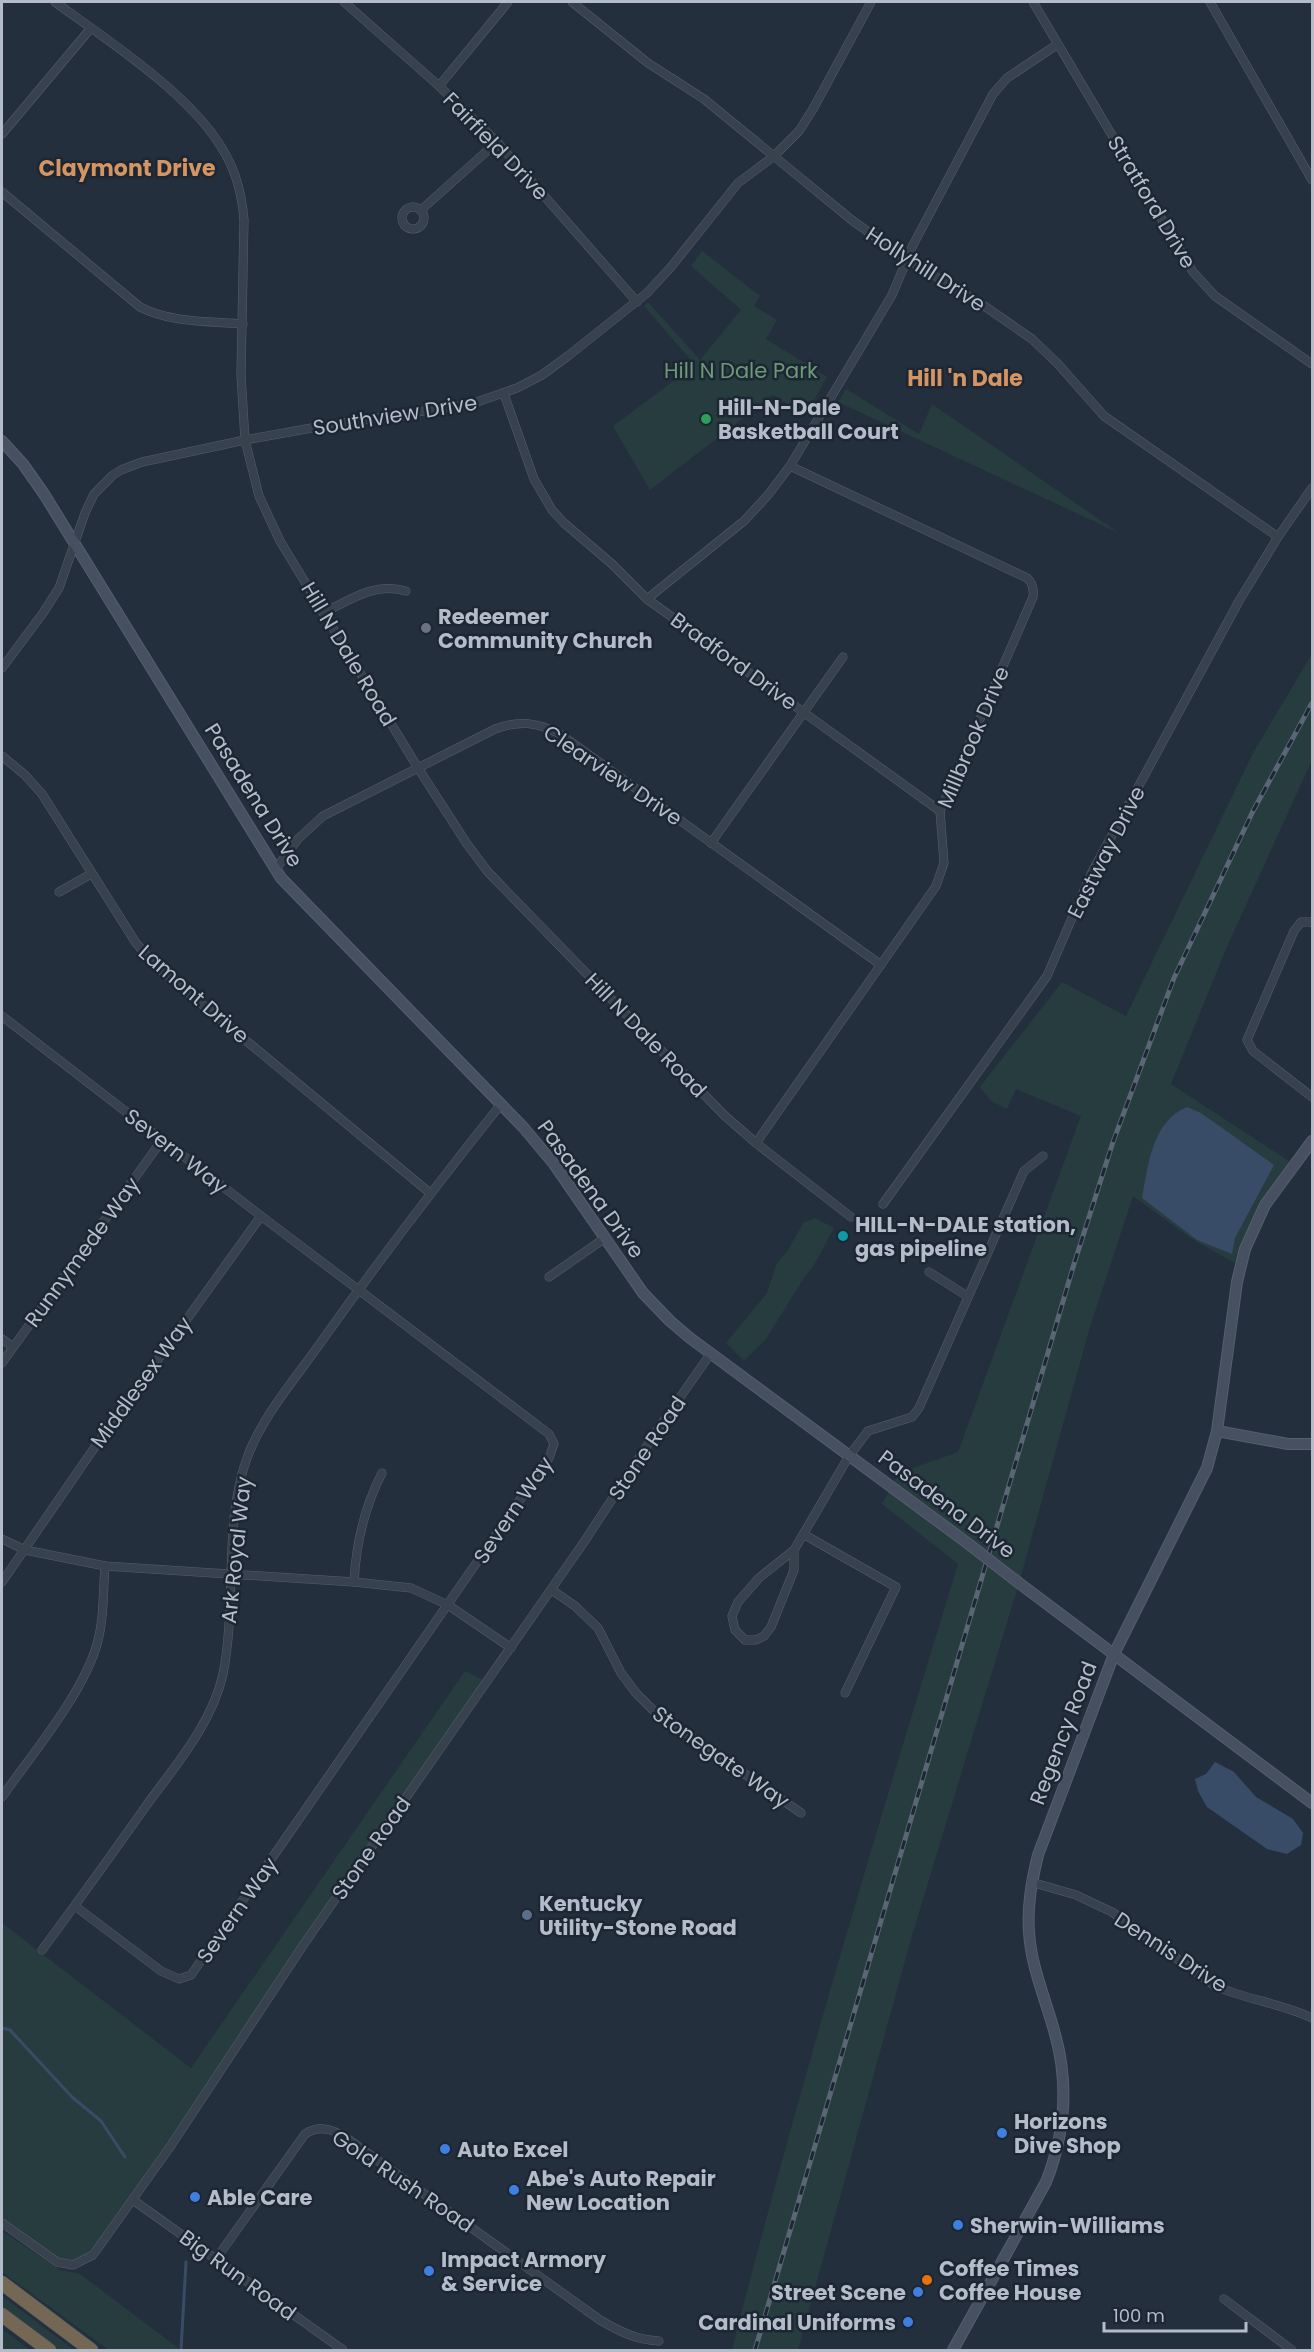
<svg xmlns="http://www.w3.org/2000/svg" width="1314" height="2352" font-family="Poppins,sans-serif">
<rect width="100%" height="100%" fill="#242f3e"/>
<g fill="#263c3f">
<polygon points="702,251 760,296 754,306 777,320 766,339 827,377 806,415 773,395 650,490 613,426 695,365 644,306 648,302 700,360 741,310 691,266"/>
<polygon points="846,389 919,434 932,404 1119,533 838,402"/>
<path d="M 1312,654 L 1312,760 L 1226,949 L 1171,1084 L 1295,1165 L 1274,1191 L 1240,1266 L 1192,1239 L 1133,1196 L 1090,1327 L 1019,1583 L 911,1939 L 798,2350 L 732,2350 C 799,2086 878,1825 958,1564 L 882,1504 L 899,1473 L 958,1452 L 1081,1116 L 1016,1089 L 1007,1109 L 991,1101 L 980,1087 L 1062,982 L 1126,1016 L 1253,753 Z"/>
<polygon points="815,1218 834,1228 814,1265 802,1281 766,1339 744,1361 726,1343 767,1293 777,1263 789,1249 803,1223"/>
<polygon points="465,1671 487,1682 110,2232 79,2264 61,2264 2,2217 2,1923 191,2068"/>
<polygon points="2,2231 60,2270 80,2274 181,2350 109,2350 2,2272"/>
<polygon points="2,2296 74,2350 58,2350 2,2309"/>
<polygon points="2,2329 30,2350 2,2350"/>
</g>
<g fill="#394c67">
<path d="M 1187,1107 L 1201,1113 L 1274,1165 L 1235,1238 L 1232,1254 L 1197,1240 L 1142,1198 C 1148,1166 1152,1121 1187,1107 Z"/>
<polygon points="1215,1762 1234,1772 1256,1797 1293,1819 1303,1833 1301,1845 1287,1854 1267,1849 1207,1807 1198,1791 1195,1779 1206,1774"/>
</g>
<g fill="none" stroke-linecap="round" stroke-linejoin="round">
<g stroke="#394c67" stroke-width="3">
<polyline points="2,2028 10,2030 72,2097 101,2121 125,2157"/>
<polyline points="181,2350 186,2262"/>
</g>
<g stroke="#565f6c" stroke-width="9">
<g id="street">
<path d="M 55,2 C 107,40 191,94 223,150 C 236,171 242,195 244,220 L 241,375 L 245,440 L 259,496 L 280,541 L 418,768 L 467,844 L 488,872 L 724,1115 L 756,1143 L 851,1217"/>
<polyline points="344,2 439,86 497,142 637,302"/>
<polyline points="572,2 648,63 704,99 853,221 908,260 977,301 1032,339 1058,364 1104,416 1278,537"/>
<polyline points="1033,2 1193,272 1215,296 1312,364"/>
<polyline points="1210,2 1312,180"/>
<polyline points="439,86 508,2"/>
<polyline points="2,134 91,28"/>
<path d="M 2,192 L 140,307 C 171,323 208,321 243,324"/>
<circle cx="413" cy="218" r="11"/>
<polyline points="421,210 497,142"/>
<polyline points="504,394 534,479 552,510 564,523 612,564 647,599 940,811"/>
<polyline points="647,599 744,521 768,495 790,466 892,295 913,245 993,94 1007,78 1058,44"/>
<path d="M 323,613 C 352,599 374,582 406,591"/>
<polyline points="2,668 43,613 59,588 85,513 94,494 113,475 121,470 142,462 245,440 317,427 471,404 517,388 542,375 568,356 647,293 671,267 738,183 773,157 799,131 813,109 871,2"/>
<polyline points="2,756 25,775 42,794 136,943 156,966 430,1193"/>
<polyline points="711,843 843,657"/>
<path d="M 275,870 L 298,839 L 323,816 L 495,729 C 520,720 536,722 560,734 L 881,965"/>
<polyline points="59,892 91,874"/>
<polyline points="1312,922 1301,922 1294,931 1247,1040 1253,1051 1312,1097"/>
<polyline points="2,1016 261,1216 549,1434 554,1444 549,1458 191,1975 179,1979 161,1971 75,1906"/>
<path d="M 756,1143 L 936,886 L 944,863 L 940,811 L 1033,597 C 1034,589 1033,583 1027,578 L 790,466"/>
<polyline points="883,1204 1047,976 1091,874 1239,601 1278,537 1312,488"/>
<polyline points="929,1272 967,1296"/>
<polyline points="549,1277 605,1238"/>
<polyline points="2,1339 13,1347"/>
<polyline points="2,1363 162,1140"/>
<polyline points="803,1534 896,1587 845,1693"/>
<polyline points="2,1539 25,1550 105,1566 354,1582 411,1588 448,1605 511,1648"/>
<polyline points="794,1550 794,1570 771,1627 764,1636 756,1640 745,1640 735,1630 732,1616 738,1602 759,1578 794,1550 849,1456 868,1431 912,1417 919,1408 1024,1171 1043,1156"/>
<polyline points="2,1582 90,1454 261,1216"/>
<path d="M 354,1582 C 356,1543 364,1508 382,1473"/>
<polyline points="552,1590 575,1606 598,1628 621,1673 636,1693 654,1711 801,1813"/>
<path d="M 2,1797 C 32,1754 83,1694 97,1644 C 104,1620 103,1592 105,1566"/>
<path d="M 1031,1882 L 1076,1895 L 1112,1912 L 1215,1986 C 1247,2000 1281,2003 1312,2018"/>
<path d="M 42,1950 C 77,1903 112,1854 146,1806 C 175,1766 212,1724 223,1674 C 237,1605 223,1523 247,1458 C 262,1417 294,1380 319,1345 C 377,1263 438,1183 501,1104"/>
<polyline points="133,2200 343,2350"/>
<polyline points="2,2223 57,2262 73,2265 93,2255 170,2147 304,1944 584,1542 660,1426 711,1353"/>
<path d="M 216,2259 L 305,2134 C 319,2125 332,2129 345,2137 L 600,2320 C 619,2331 636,2340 659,2341"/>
<polyline points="1224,2299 1292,2350"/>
</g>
</g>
<g stroke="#565f6c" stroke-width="12">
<g id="secondary">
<polyline points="2,441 23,464 44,494 281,878 523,1127 554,1164 643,1293 670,1321 690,1338 966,1542"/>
<polyline points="1217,1431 1288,1444 1312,1444"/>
<polyline points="1019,1583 1312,1803"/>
<path d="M 953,2350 L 1046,2182 C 1065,2134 1069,2084 1055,2034 C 1046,2000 1031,1967 1029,1932 C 1027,1905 1032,1880 1038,1855 L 1114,1654 L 1207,1468 L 1217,1431 L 1237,1282 L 1245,1249 L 1265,1205 L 1312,1141"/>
</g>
</g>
<g stroke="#434c59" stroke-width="15">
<g id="highway">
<polyline points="2,2283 91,2350"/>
<polyline points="2,2315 49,2350"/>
</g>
</g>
<use href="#street" stroke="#38414e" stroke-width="8"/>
<use href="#secondary" stroke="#465061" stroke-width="10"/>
<use href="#highway" stroke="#746855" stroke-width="14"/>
<g stroke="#5a6575" stroke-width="5">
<polyline id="rail" points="755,2350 1074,1264 1113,1142 1174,978 1253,811 1312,703"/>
</g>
<use href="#rail" stroke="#1d2633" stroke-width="3" stroke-dasharray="9" stroke-linecap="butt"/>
<g stroke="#565f6c" stroke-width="12" stroke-linecap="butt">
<polyline id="secondary-bridge" points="966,1542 1019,1583"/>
</g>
<use href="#secondary-bridge" stroke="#465061" stroke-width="10"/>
</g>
<circle fill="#2e9e5b" stroke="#1d2633" stroke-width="2" cx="706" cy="419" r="6"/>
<circle fill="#6b7280" stroke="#1d2633" stroke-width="2" cx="426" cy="628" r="6"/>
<circle fill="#0f9aa8" stroke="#1d2633" stroke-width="2" cx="843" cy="1236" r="6"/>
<circle fill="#5c6f8a" stroke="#1d2633" stroke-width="2" cx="527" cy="1915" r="6"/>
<g fill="#3f7fe0" stroke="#1d2633" stroke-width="2">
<circle cx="1002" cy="2133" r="6"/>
<circle cx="445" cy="2149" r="6"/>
<circle cx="514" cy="2190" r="6"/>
<circle cx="195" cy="2197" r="6"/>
<circle cx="958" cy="2225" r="6"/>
<circle cx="429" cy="2271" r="6"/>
<circle cx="918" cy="2292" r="6"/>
<circle cx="908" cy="2322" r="6"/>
</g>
<circle fill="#e8710a" stroke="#1d2633" stroke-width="2" cx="927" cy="2280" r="6"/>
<g text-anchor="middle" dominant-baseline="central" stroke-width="5" stroke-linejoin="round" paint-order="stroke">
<g font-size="21" fill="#b4bcc9" stroke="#1d2633">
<text transform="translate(496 146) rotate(46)">Fairfield Drive</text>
<text transform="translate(1152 202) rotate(59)">Stratford Drive</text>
<text transform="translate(926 269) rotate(33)">Hollyhill Drive</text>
<text transform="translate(395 415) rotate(-9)">Southview Drive</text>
<text transform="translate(349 654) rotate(59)">Hill N Dale Road</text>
<text transform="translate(734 661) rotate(36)">Bradford Drive</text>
<text transform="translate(973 737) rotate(-67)">Millbrook Drive</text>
<text transform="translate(613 775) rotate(34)">Clearview Drive</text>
<text transform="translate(254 795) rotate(58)">Pasadena Drive</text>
<text transform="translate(1106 852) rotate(-63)">Eastway Drive</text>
<text transform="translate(194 994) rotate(41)">Lamont Drive</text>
<text transform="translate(646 1035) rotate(46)">Hill N Dale Road</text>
<text transform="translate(176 1151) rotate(38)">Severn Way</text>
<text transform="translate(591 1189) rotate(54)">Pasadena Drive</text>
<text transform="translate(82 1252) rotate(-54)">Runnymede Way</text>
<text transform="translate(141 1382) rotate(-54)">Middlesex Way</text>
<text transform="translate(647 1448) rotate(-56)">Stone Road</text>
<text transform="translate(947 1504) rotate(37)">Pasadena Drive</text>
<text transform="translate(513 1510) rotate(-56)">Severn Way</text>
<text transform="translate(236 1550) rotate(-84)">Ark Royal Way</text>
<text transform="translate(1063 1733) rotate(-69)">Regency Road</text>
<text transform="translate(721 1757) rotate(35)">Stonegate Way</text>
<text transform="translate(371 1848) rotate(-55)">Stone Road</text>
<text transform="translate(237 1910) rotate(-55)">Severn Way</text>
<text transform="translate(1171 1952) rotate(33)">Dennis Drive</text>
<text transform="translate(403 2181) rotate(34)">Gold Rush Road</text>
<text transform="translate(238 2275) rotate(36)">Big Run Road</text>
</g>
<g font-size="21" fill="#6b9a76" stroke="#1d2633">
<text x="741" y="370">Hill N Dale Park</text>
</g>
<g font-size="21" font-weight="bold" fill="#b4bcc9" stroke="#1d2633" text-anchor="start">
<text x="718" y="407">Hill-N-Dale<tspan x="718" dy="24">Basketball Court</tspan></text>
<text x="438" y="616">Redeemer<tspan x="438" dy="24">Community Church</tspan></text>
<text x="855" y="1224">HILL-N-DALE station,<tspan x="855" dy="24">gas pipeline</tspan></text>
<text x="539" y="1903">Kentucky<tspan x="539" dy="24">Utility-Stone Road</tspan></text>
<text x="1014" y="2121">Horizons<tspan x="1014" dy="24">Dive Shop</tspan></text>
<text x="457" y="2149">Auto Excel</text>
<text x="526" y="2178">Abe's Auto Repair<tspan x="526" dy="24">New Location</tspan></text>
<text x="207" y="2197">Able Care</text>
<text x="970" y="2225">Sherwin-Williams</text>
<text x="441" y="2259">Impact Armory<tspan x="441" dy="24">&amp; Service</tspan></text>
<text x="939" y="2268">Coffee Times<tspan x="939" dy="24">Coffee House</tspan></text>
<text x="906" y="2292" text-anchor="end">Street Scene</text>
<text x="896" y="2322" text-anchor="end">Cardinal Uniforms</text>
</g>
<g font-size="22" font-weight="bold" fill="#d59563" stroke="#1d2633">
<text x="127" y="168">Claymont Drive</text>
<text x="965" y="378">Hill 'n Dale</text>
</g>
</g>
<rect width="1314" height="2352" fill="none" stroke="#b4bcc9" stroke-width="6"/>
<path d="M1104 2322v9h142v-9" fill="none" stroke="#b4bcc9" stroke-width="3"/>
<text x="1113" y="2322" font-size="18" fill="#b4bcc9" stroke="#1d2633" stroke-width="4.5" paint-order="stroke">100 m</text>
</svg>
